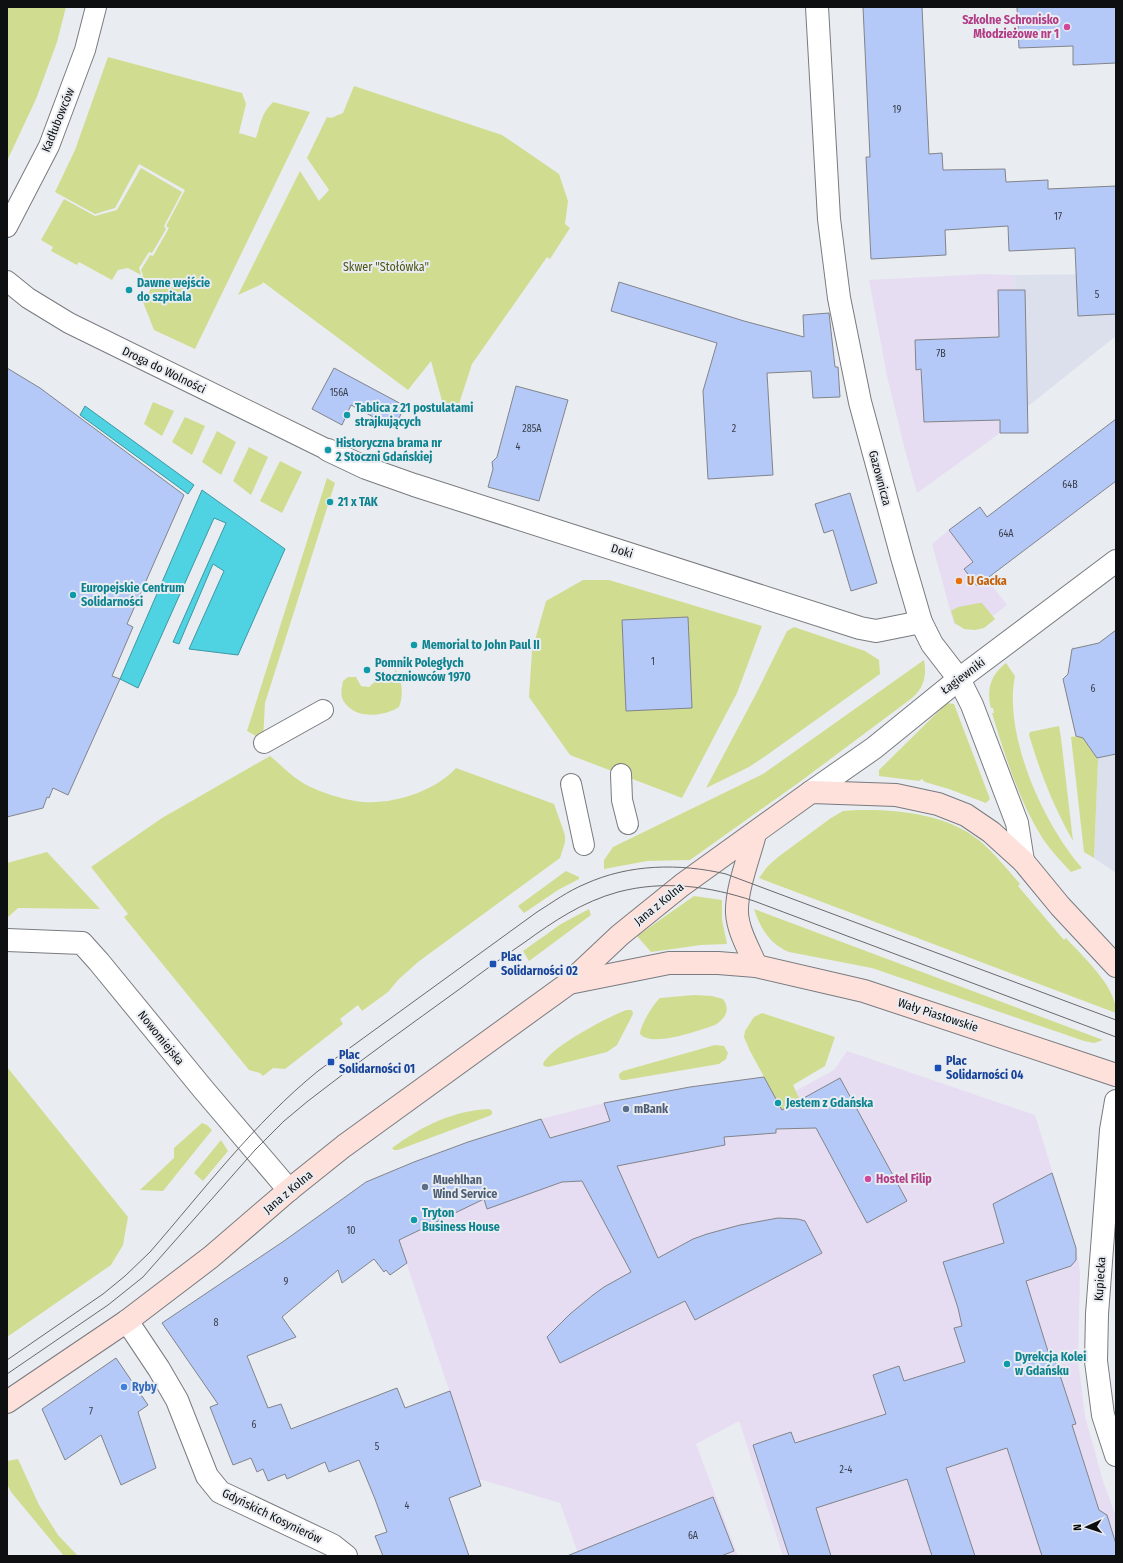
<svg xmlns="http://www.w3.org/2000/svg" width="1123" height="1563" font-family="'Fira Sans Condensed',sans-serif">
<rect width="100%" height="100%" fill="#e9ecf1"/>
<g fill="#e7ddf2">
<polygon points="984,274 1014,275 1015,290 998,290 1000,433 917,493 905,450 887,376 869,280"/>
<polygon points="949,530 1007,605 974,630 954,624 932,544"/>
<polygon points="847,1051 1035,1115 1076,1248 1078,1258 1080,1273 1078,1360 1085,1416 1103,1481 1116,1517 1116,1556 783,1556 739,1421 696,1444 738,1556 579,1556 560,1503 479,1479 397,1235 468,1142 541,1119 604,1103 719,1083 764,1077 777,1101 834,1070"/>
</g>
<g fill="#dbe0ec">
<polygon points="1116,274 1116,336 1027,407 1000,433 998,290 1015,290 1014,275"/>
<polygon points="1116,630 1116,873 1094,858 1098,760 1077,736 1072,654 1072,647 1078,648 1097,643"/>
</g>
<g fill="#d0dd90">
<polygon points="7,7 66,7 57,42 36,99 7,161"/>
<path d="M 108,57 L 242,93 L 246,104 L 239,133 L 256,138 C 261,123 261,114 273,102 L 310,112 L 195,349 L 154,330 L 143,302 L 153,285 L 141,278 L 143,275 L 141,270 L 150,255 L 153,256 L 169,228 L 166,226 L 185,190 L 139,164 L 115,208 L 95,214 L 55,192 L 75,150 Z"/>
<polygon points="354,86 502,135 559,174 568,201 565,224 570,228 550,259 547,257 472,364 457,410 444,408 431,361 408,390 263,282 262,284 238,295 300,171 319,201 329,190 307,158 327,117 331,118 343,113"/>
<polygon points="141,168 182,192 164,226 166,229 152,253 149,252 139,268 141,275 128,268 118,270 112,280 79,262 77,265 51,251 53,247 41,240 64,199 95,216 117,210"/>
<polygon points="153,402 174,411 162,436 144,424"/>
<polygon points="185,417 205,426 192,455 172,442"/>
<polygon points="217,431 236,442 221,475 202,462"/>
<polygon points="249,447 268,457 251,495 233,481"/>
<polygon points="280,461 302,472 282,513 260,501"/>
<polygon points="327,478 335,483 265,703 263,740 247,731"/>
<polygon points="583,580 609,580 762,626 737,693 682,798 570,755 529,697 532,651 546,601"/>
<polygon points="979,603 982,603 995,619 984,628 975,630 964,629 955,623 951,611 958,607"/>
<polygon points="794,627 865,651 879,660 880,674 767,755 749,767 706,788 756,694 787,631"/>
<path d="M 924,660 C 927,675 924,688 912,698 L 801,781 L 690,860 L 647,861 L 604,869 L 604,860 L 613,847 L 763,774 Z"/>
<path d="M 1006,663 L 1015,676 C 1003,734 1043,824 1082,868 L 1071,872 C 1061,861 1051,851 1043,839 C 1019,801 1005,756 992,713 L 994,713 L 993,708 L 991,708 C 986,690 991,674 1006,663 Z"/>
<path d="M 396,670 C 402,681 404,695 399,707 C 383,717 354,720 343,700 C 340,694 342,687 343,681 L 348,677 L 356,677 L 361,686 L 369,687 L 378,679 L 392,676 Z"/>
<polygon points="947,703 954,704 990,799 986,803 949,789 925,782 922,779 919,781 879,776 879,770"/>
<path d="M 1059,726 L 1061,738 L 1073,841 C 1054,808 1040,772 1029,735 L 1030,732 Z"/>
<polygon points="1077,736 1083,738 1098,760 1094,858 1084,852 1071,737"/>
<path d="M 270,756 C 280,764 289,774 300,781 C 314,791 347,801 364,802 C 395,804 435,791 456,768 L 554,804 L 565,835 L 565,842 L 560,858 L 418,962 L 398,980 L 388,992 L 362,1011 L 358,1005 L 340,1019 L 343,1024 L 285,1069 L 273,1068 L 263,1076 L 260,1073 L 249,1070 L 124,917 L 128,914 L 91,867 L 162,818 Z"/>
<path d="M 857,810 C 897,809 948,814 980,841 C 995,854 1007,869 1020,884 L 1018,886 L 1064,940 L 1066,938 C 1083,957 1117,987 1116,1013 L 759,878 L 767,867 L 778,857 L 831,818 L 843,811 Z"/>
<polygon points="47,852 100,909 18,908 7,918 7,863"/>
<polygon points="566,871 579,877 579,879 558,890 524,913 518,906"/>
<polygon points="694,896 722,900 722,920 727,944 701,945 651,952 637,936"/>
<polygon points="589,909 591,915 529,961 523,951 561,924"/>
<path d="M 754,909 L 1103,1040 L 1094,1043 L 1084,1041 L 872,968 L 789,952 C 770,944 760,928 754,909 Z"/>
<path d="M 694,995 L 712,996 L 723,999 C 731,1010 725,1019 715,1025 C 700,1030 652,1048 640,1034 C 640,1026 653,1004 660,998 Z"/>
<path d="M 626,1010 L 632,1010 L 633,1014 L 617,1045 L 607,1052 L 548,1067 L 544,1066 L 543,1064 C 550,1047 608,1017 626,1010 Z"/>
<polygon points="762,1013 835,1037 825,1066 793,1085 800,1100 782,1110 750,1051 744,1037 745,1031 754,1017"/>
<polygon points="715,1045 724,1046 728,1053 726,1059 719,1064 625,1080 621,1080 619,1077 619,1074 623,1071"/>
<polygon points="7,1067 128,1217 123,1245 111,1265 7,1337"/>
<path d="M 489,1109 L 492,1111 L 492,1114 L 489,1116 L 398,1150 L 394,1150 L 392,1148 C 422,1126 452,1111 489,1109 Z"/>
<polygon points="202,1123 207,1125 212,1130 163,1191 140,1190 174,1158 174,1148"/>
<polygon points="221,1140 228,1151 203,1181 194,1173"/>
<polygon points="18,1459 39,1505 58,1535 78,1556 64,1556 11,1492 7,1484 7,1461"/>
</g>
<g fill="#4fd3e2" stroke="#3c98a3">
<polygon points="85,406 194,485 188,494 80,415"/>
<polygon points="202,490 285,549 238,655 189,649 224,571 213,564 179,644 173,642 226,523 214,518 138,688 120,679"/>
</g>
<g fill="#b4c9f7" stroke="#828489">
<polygon points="863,7 922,7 929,154 942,153 943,170 1005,169 1006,182 1048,180 1048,189 1116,186 1116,314 1078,316 1075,248 1009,251 1008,226 945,230 946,255 871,259 866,157 870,157"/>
<polygon points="1017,7 1116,7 1116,63 1073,65 1073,46 1019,48"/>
<polygon points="619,282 744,321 804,337 803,315 829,313 835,367 838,367 840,397 813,398 811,371 767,373 773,475 708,479 703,391 717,343 611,311"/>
<polygon points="998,290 1025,290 1028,433 1000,433 1000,420 924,422 921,369 916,370 915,340 999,337"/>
<polygon points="7,368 40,388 184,495 127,624 133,627 112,676 120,679 68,795 53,788 49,798 47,797 43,808 7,817"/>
<polygon points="334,368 405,406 394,428 351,405 342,425 312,409"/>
<polygon points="516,386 568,400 539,501 488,487 493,469 492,462 497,457"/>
<polygon points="1116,419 1116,481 977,586 964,569 973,562 949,530 980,507 987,517"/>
<polygon points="850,493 877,583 851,591 833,530 824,533 815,504"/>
<polygon points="688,617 692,708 626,711 622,620"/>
<polygon points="1116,630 1116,754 1097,758 1083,738 1076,736 1063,679 1068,674 1072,649 1099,643"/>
<polygon points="764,1077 782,1110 840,1078 907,1201 867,1223 816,1128 776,1129 776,1133 724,1137 725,1145 617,1166 658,1258 693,1239 707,1234 740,1225 778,1218 798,1219 805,1221 822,1253 695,1320 685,1301 560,1363 547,1337 570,1314 593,1295 604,1287 631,1272 582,1181 562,1182 487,1209 484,1199 399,1240 407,1263 390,1275 386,1270 384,1272 374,1259 342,1283 338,1270 282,1317 296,1337 247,1356 268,1408 281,1404 291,1429 397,1388 405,1408 450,1391 481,1486 449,1498 469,1556 383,1556 375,1536 387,1532 375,1499 359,1460 329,1472 325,1462 287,1479 285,1474 268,1481 263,1469 257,1472 251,1458 233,1465 210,1407 218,1404 162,1323 284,1241 366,1182 414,1162 468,1142 541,1119 550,1138 610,1121 604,1103 690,1087"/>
<polygon points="1052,1173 1076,1248 1076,1260 1071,1266 1026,1281 1051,1361 1055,1360 1076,1424 1072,1425 1099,1510 1107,1515 1116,1544 1116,1556 1042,1556 1007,1448 946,1468 975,1556 932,1556 907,1479 816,1508 831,1556 789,1556 753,1445 791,1432 795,1443 886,1414 873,1375 899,1366 904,1381 965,1362 954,1328 962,1326 958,1308 943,1262 1004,1243 993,1204"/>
<polygon points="116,1358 148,1405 138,1412 156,1468 121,1485 101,1435 65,1460 42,1409"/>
<polygon points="713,1497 734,1551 721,1556 567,1556"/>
</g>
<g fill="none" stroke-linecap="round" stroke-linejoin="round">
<g stroke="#797b7f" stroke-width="22">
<g id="pedestrian">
<polyline points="7,227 49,146 85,50 96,7"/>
<polyline points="7,281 28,298 69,323 328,450"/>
<polyline points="264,743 323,710"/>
<polyline points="621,774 622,800 628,824"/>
<polyline points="571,784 584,845"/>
</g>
</g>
<g stroke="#797b7f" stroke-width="24">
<g id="minor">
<polyline points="817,7 829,219 839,298 860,402 902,557 921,622 932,644 959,679"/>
<polyline points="328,450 366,468 414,485 860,628 876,631 921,622"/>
<polyline points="7,940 82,943 99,962 203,1089 289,1190"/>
<polyline points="1116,1101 1111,1130 1097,1314 1096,1361 1103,1415 1116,1455"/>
<polyline points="127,1321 159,1369 177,1400 207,1476 220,1492 332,1545 346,1556"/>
</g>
</g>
<g stroke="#797b7f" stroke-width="24">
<g id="tertiary">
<polyline points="959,679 972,705 1017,823 1023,861"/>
<polyline points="811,792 874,748 959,679 1116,561"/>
</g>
</g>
<g stroke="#797b7f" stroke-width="24">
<g id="secondary">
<path d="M 755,834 C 749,857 736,890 737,913 C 738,931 749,949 756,966"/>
<polyline points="569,983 669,963 718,963 756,966 864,991 1116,1075"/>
<polyline points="7,1402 127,1321 211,1257 289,1190 344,1146 569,983 620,935 682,885 811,792 896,795 938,804 966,815 991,832 1023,861 1060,906 1116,966"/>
</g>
</g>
<use href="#pedestrian" stroke="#fff" stroke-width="20"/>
<use href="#minor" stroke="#fff" stroke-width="22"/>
<use href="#tertiary" stroke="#fff" stroke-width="22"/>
<use href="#secondary" stroke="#fee1db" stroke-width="22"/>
<g stroke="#686a6c" stroke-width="1">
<path d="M 7,1360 L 103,1294 L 125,1276 L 150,1252 C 204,1190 254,1123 318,1071 L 537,912 C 553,902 568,891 585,884 C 629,864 679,863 726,874 L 1116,1020"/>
<path d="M 7,1374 L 108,1305 L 143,1277 L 255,1150 L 284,1121 L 308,1101 C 358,1062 410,1025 461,988 C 482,972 503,957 525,942 C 554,921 582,902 618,892 C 664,880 709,886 754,901 L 1116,1037"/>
</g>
</g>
<g fill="#d1479c" stroke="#e9ecf1" stroke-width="1.5">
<circle cx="1067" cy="27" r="4"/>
<circle cx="868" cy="1179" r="4"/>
</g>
<g fill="#0f9aa8" stroke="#e9ecf1" stroke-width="1.5">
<circle cx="129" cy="290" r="4"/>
<circle cx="347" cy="415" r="4"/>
<circle cx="328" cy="450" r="4"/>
<circle cx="330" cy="502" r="4"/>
<circle cx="73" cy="595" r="4"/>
<circle cx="414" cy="645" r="4"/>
<circle cx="367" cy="670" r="4"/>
<circle cx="778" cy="1103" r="4"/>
<circle cx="414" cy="1220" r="4"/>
<circle cx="1007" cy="1364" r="4"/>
</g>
<circle fill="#e8710a" stroke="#e9ecf1" stroke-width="1.5" cx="959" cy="581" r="4"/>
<g fill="#1a4fb4" stroke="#e9ecf1" stroke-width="1.5">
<rect x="489" y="960" width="8" height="8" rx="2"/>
<rect x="327" y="1058" width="8" height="8" rx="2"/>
<rect x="934" y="1064" width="8" height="8" rx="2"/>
</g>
<g fill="#5c6f8a" stroke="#e9ecf1" stroke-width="1.5">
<circle cx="626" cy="1109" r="4"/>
<circle cx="425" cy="1187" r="4"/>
</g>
<circle fill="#3f7fe0" stroke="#e9ecf1" stroke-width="1.5" cx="124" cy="1387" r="4"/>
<g text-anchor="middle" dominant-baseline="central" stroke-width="4" stroke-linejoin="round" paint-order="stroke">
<g font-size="10" fill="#383e4a">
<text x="897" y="110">19</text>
<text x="1058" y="217">17</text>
<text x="1097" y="295">5</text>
<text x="941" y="354">7B</text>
<text x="339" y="393">156A</text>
<text x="532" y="429">285A</text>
<text x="734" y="429">2</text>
<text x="518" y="447">4</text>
<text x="1070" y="485">64B</text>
<text x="1006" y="534">64A</text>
<text x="653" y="662">1</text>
<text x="1093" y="689">6</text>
<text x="351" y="1231">10</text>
<text x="286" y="1282">9</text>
<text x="216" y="1323">8</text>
<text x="91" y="1412">7</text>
<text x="254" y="1425">6</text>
<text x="377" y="1447">5</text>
<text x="846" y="1470">2-4</text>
<text x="407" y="1506">4</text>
<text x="693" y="1536">6A</text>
</g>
<g font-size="12" font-weight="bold" fill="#b23c85" stroke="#e9ecf1" text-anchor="end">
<text x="1059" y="20">Szkolne Schronisko<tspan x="1059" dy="14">Młodzieżowe nr 1</tspan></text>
<text x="876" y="1179" text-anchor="start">Hostel Filip</text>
</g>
<g font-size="12" fill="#0e0f10" stroke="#e9ecf1">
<text transform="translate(58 120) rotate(-68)">Kadłubowców</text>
<text transform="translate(164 370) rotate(26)">Droga do Wolności</text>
<text transform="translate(880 478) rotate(75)">Gazownicza</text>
<text transform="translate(622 551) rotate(17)">Doki</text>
<text transform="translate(963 676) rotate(-37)">Łagiewniki</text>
<text transform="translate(659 904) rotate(-39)">Jana z Kolna</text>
<text transform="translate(938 1015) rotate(18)">Wały Piastowskie</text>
<text transform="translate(161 1038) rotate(51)">Nowomiejska</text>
<text transform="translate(288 1192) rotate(-40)">Jana z Kolna</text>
<text transform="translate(1100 1279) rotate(-86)">Kupiecka</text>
<text transform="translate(272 1516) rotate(26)">Gdyńskich Kosynierów</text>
</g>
<g font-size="12" fill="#4f5716" stroke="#e9ecf1">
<text x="386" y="267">Skwer "Stołówka"</text>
</g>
<g font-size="12" font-weight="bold" fill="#0d838f" stroke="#e9ecf1" text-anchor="start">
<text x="137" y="283">Dawne wejście<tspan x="137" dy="14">do szpitala</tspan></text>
<text x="355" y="408">Tablica z 21 postulatami<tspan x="355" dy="14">strajkujących</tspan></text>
<text x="336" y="443">Historyczna brama nr<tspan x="336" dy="14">2 Stoczni Gdańskiej</tspan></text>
<text x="338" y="502">21 x TAK</text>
<text x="81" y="588">Europejskie Centrum<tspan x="81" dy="14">Solidarności</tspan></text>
<text x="422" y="645">Memorial to John Paul II</text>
<text x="375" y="663">Pomnik Poległych<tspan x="375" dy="14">Stoczniowców 1970</tspan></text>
<text x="786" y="1103">Jestem z Gdańska</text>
<text x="422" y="1213">Tryton<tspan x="422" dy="14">Business House</tspan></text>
<text x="1015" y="1357">Dyrekcja Kolei<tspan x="1015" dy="14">w Gdańsku</tspan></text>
</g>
<g font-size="12" font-weight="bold" fill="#c56008" stroke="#e9ecf1" text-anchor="start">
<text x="967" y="581">U Gacka</text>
</g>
<g font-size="12" font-weight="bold" fill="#164399" stroke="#e9ecf1" text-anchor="start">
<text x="501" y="957">Plac<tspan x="501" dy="14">Solidarności 02</tspan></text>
<text x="339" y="1055">Plac<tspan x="339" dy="14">Solidarności 01</tspan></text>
<text x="946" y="1061">Plac<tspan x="946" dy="14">Solidarności 04</tspan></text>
</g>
<g font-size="12" font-weight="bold" fill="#4e5e75" stroke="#e9ecf1" text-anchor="start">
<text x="634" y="1109">mBank</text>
<text x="433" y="1180">Muehlhan<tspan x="433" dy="14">Wind Service</tspan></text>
</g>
<g font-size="12" font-weight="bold" fill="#366cbe" stroke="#e9ecf1" text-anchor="start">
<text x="132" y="1387">Ryby</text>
</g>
</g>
<rect width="1123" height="1563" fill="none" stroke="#0e0f10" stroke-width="16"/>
<g transform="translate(1087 1527) rotate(267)" stroke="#e9ecf1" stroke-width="3" paint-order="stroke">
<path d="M0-3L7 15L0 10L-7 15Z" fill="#0e0f10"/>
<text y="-6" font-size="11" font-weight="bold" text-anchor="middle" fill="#0e0f10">N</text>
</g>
</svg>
